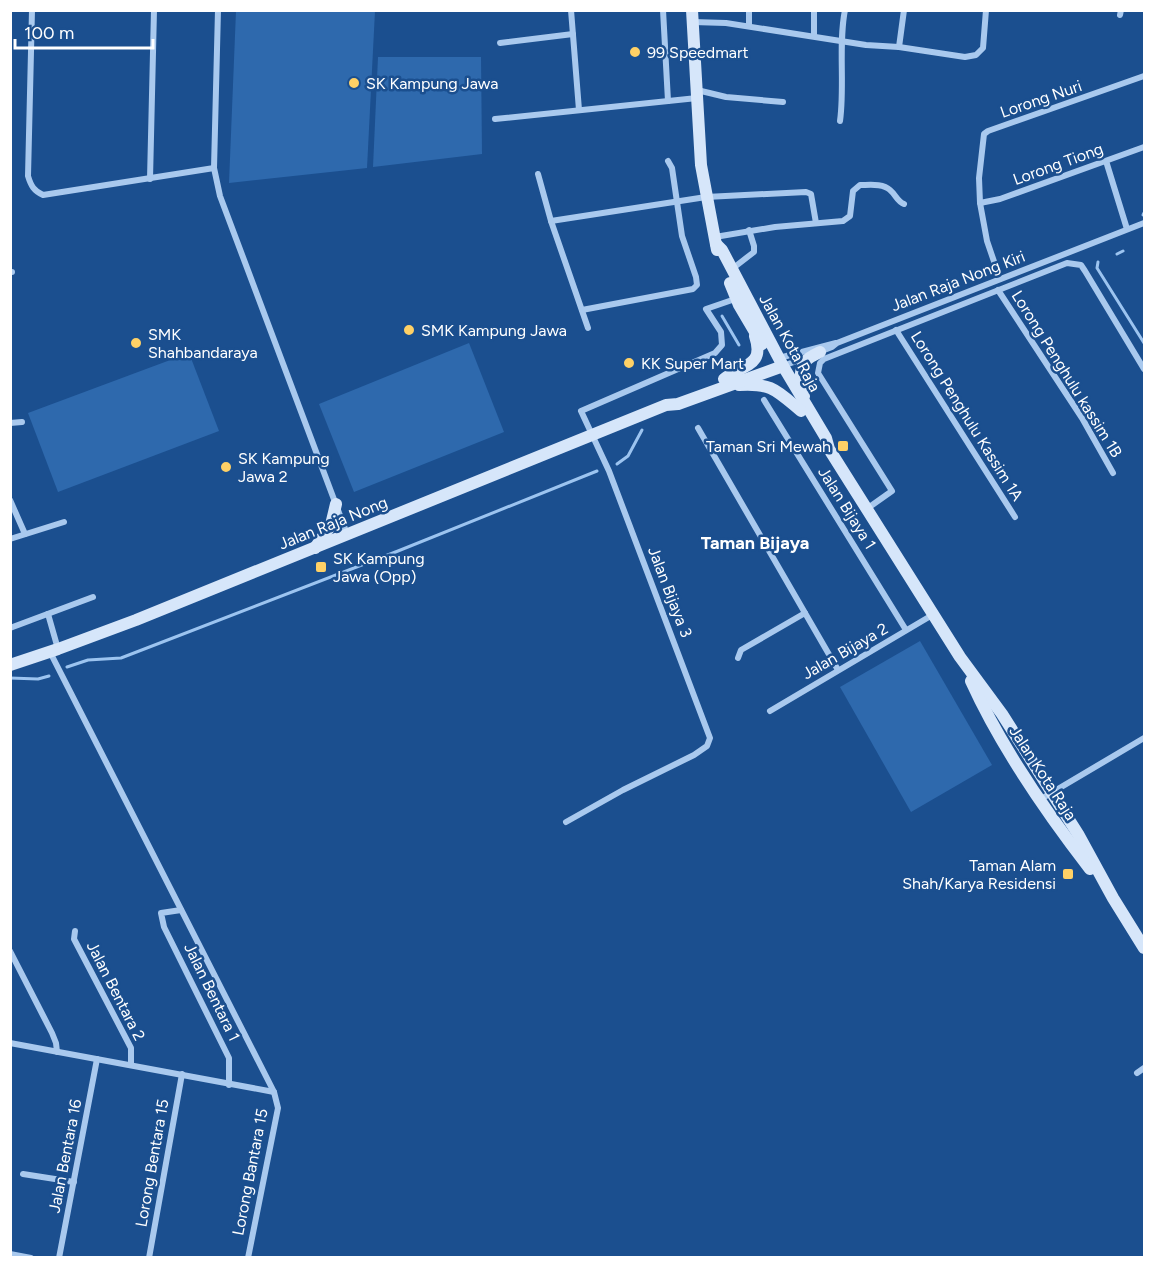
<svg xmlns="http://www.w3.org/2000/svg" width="1155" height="1268" font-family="Figtree,sans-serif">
<rect width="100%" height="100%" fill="#1b4f8f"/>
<g fill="#2e69ad">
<polygon points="236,11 375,11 367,168 229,183"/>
<polygon points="378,57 481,57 482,154 373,167"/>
<polygon points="469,343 504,432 354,492 319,404"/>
<polygon points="189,353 219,431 58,492 28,413"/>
<polygon points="920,641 992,765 911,812 840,687"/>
</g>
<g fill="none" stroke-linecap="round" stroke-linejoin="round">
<g stroke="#9cc4f0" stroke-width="3">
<polyline points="1143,215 1144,213"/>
<polyline points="1117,254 1123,251"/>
<polyline points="1098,262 1097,268 1144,343"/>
<polyline points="722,316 739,345"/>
<polyline points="617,464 628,456 642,430"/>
<polyline points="67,667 88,660 121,658 398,551 597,471"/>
<polyline points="10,678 38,679 49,676"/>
</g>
<g stroke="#a9c9ee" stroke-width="6">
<path d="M 32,10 L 28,176 C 31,186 34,191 43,195 L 214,168"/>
<polyline points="218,10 214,168 220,196 347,534"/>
<polyline points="571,10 579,110"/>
<polyline points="663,10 668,101"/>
<polyline points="1120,15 1121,10"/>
<polyline points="693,22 726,23 866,45 899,47 965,57 976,55 983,48 986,10"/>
<polyline points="749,26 749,10"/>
<polyline points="814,36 814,10"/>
<polyline points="500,43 573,34"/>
<polyline points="899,47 904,10"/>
<polyline points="697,90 726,97 783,102"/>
<polyline points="495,119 697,98"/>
<path d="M 840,121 C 845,86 838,44 845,10"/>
<polyline points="1106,161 1127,229"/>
<polyline points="538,174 551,221 588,328"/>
<polyline points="150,179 154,10"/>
<polyline points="980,203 1000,199 1144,147"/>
<polyline points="551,221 706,197 806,192 811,194 816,223"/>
<path d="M 715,237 L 775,227 L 843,221 L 850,216 L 853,191 L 860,185 C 869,185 883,183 890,190 C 896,195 897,201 904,204"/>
<polyline points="732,269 754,252 754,246 749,230"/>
<polyline points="10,272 12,272"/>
<polyline points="1000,279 987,241 980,203 979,178 984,134 988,131 1144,76"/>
<polyline points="998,290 1082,418 1113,473"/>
<polyline points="582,310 693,289 697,285 696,277 682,236 672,168 668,161"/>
<polyline points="896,330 1015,517"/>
<polyline points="819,352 832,347 837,343 1144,223"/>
<polyline points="779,358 836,343"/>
<polyline points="783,366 807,357"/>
<polyline points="764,400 906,630"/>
<polyline points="10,423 22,422"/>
<polyline points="698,428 838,670"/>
<polyline points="10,500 25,534"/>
<polyline points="868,508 892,491 818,373 820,363 824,359 1067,263 1081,265 1085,271 1144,369"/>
<polyline points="10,539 64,522"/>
<polyline points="48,614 58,649"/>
<polyline points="10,628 93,597"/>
<polyline points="50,652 274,1092 278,1108 248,1258"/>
<polyline points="738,658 741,650 805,613"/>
<polyline points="770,711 934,614"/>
<polyline points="1041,799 1144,738"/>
<polyline points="566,822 623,790 694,755 707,746 710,738 609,471 581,411 715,353 722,345 721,332 706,309 738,298"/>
<polyline points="181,910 161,913 164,927 229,1058 229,1085"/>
<polyline points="75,931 74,939 131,1048 131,1064"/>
<polyline points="10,951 52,1033 56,1043 57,1052"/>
<polyline points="10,1043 274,1092"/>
<polyline points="1137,1073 1144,1068"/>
<polyline points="23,1174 74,1182"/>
<polyline points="10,1254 31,1258"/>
<polyline points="59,1258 97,1059"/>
<polyline points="149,1258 182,1074"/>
</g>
<g stroke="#d6e6fa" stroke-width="12">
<polyline points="692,10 701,165 717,250"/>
<polyline points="716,244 722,250 783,366 826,438 829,449 960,657 1002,714 1078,834 1113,898 1144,948"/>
<polyline points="730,283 739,305 762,344"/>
<path d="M 724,379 C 744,364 765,366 755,336"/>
<path d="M 739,385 C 772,383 776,390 801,411"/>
<path d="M 804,396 C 801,386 798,370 806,361 C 809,357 816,354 820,352"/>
<polyline points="315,548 331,525 336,504"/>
<polyline points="10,665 58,649 136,620 666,405 678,404 783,366"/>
<path d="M 971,681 C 1001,747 1046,812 1090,869"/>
</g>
</g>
<g fill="#ffd166" stroke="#1b4f8f" stroke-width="2">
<circle cx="635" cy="52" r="6"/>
<circle cx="354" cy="83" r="6"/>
<circle cx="409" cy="330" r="6"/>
<circle cx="136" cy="343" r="6"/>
<circle cx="629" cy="363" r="6"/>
<rect x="837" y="440" width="12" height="12" rx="3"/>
<circle cx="226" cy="467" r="6"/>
<rect x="315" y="561" width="12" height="12" rx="3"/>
<rect x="1062" y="868" width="12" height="12" rx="3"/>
</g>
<g text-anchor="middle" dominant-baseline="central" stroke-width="5" stroke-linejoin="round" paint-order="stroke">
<g font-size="16" fill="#fff" stroke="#1b4f8f" text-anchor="start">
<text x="647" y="52">99 Speedmart</text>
<text x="366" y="83">SK Kampung Jawa</text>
<text x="421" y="330">SMK Kampung Jawa</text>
<text x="148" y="334">SMK<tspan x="148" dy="18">Shahbandaraya</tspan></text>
<text x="641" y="363">KK Super Mart</text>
<text x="831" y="446" text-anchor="end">Taman Sri Mewah</text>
<text x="238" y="458">SK Kampung<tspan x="238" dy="18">Jawa 2</tspan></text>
<text x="333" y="558">SK Kampung<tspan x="333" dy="18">Jawa (Opp)</tspan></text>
<text x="1056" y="865" text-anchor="end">Taman Alam<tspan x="1056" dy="18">Shah/Karya Residensi</tspan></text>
</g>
<g font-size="16" fill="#fff" stroke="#1b4f8f">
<text transform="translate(1041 99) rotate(-19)">Lorong Nuri</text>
<text transform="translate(1058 164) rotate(-20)">Lorong Tiong</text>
<text transform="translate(958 281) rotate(-21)">Jalan Raja Nong Kiri</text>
<text transform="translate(790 343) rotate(61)">Jalan Kota Raja</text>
<text transform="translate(1067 374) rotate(58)">Lorong Penghulu kassim 1B</text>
<text transform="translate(967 416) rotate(58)">Lorong Penghulu Kassim 1A</text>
<text transform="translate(847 508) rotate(58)">Jalan Bijaya 1</text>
<text transform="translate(333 523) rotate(-22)">Jalan Raja Nong</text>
<text transform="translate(670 592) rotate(69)">Jalan Bijaya 3</text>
<text transform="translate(845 651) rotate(-30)">Jalan Bijaya 2</text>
<text transform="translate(1043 773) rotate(57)">Jalan Kota Raja</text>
<text transform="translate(116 991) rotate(63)">Jalan Bentara 2</text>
<text transform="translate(212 992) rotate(64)">Jalan Bentara 1</text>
<text transform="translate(65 1156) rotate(-79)">Jalan Bentara 16</text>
<text transform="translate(152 1163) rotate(-80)">Lorong Bentara 15</text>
<text transform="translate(250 1172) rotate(-79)">Lorong Bantara 15</text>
</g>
<g font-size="18" font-weight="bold" fill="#fff" stroke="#1b4f8f">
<text x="755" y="543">Taman Bijaya</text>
</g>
</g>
<rect width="1155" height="1268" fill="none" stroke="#ffffff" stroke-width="24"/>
<path d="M15 39v9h138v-9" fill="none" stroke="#ffffff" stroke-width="3"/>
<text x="24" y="39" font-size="18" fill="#ffffff" stroke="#1b4f8f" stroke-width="4.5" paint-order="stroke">100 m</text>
</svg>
